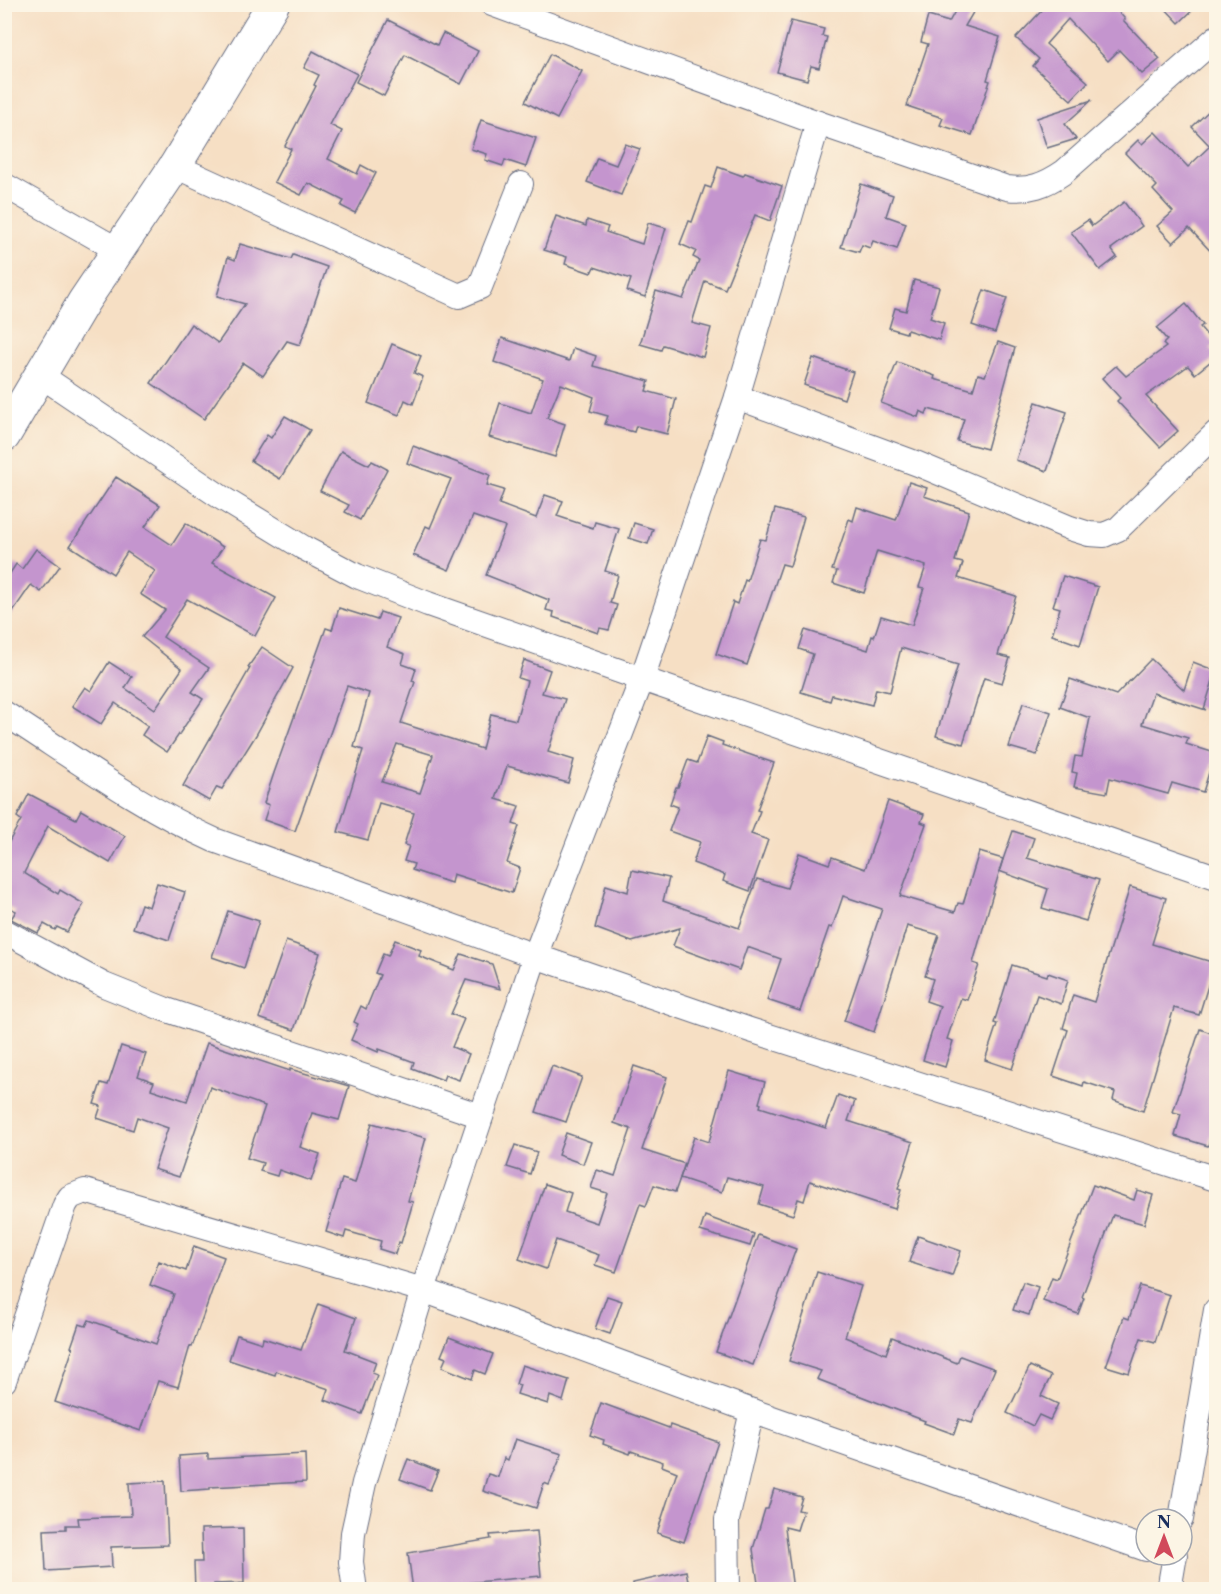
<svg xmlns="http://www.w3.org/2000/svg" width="1221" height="1594" font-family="'Libre Caslon Text',serif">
<rect width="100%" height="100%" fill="#fcf5e5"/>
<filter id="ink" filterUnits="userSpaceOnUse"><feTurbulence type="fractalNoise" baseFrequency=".0167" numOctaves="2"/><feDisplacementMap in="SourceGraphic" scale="12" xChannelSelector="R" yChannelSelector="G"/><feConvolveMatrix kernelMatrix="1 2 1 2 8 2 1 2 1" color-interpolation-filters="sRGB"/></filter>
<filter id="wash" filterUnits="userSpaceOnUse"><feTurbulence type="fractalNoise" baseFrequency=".008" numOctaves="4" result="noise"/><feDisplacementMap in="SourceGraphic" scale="24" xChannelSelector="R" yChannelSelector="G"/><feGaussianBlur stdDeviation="1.35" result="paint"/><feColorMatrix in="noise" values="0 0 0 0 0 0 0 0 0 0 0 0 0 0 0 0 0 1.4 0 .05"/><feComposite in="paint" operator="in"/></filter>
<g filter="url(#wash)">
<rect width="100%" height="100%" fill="#f6dfc4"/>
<g id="blocks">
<g fill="#c495ce" fill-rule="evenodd">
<polygon points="959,4 978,4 965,26 1000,37 987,80 990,81 972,135 940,125 943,118 907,106 928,44 921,42 928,16 949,22"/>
<polygon points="1048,4 1101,4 1107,11 1113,6 1125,19 1123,20 1160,59 1142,74 1119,50 1108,61 1068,19 1046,44 1088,82 1071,100 1033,66 1039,59 1016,38"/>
<polygon points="1161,4 1199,4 1179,23"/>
<polygon points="388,20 437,45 443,33 478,51 461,84 405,55 384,96 356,82"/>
<polygon points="791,21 824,29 822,36 827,37 819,68 811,66 807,80 777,72"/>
<polygon points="313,51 357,74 330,125 342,131 328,159 357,174 361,165 376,173 355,213 341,206 344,201 308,183 301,195 274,182 291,149 285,146 316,86 314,85 319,75 304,68"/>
<polygon points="550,54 582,71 557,119 525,102"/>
<polygon points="1092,100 1065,124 1076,139 1047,148 1037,118"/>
<polygon points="1216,104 1216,257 1189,228 1173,243 1157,226 1173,212 1153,190 1157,186 1125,153 1138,140 1142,144 1155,132 1188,167 1210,146 1192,127"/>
<polygon points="481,120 536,138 526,167 505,160 503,166 485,160 487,154 471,149"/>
<polygon points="625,144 640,149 621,195 587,182 597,158 616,165"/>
<polygon points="718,167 743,176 745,173 782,186 770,221 755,215 725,289 705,281 692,323 711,328 703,357 663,345 661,350 640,344 656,291 683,299 699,260 693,257 696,251 680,244 689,221 692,222 705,186 711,188"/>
<polygon points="861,184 893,195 886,216 906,223 897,249 873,241 870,248 862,245 859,252 841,247"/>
<polygon points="1124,202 1142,226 1111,249 1117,257 1100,270 1071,232 1088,220 1092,226"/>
<polygon points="556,216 586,226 587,220 608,227 606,232 642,244 648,223 666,228 645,297 627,291 631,279 594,267 591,273 565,264 567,257 544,250"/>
<polygon points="240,244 291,259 293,255 327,267 300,345 287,341 263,376 243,363 204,419 151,383 191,324 218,343 245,304 217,296 228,257 235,260"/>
<polygon points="914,280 939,287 930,318 944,323 939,340 907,330 906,333 889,328 895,308 906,311"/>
<polygon points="984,290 1007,298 995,333 972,325"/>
<polygon points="1186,304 1203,325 1200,327 1215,345 1210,349 1216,357 1195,374 1188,366 1146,396 1178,431 1160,447 1117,401 1120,398 1102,378 1116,366 1126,376 1166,347 1163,344 1167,340 1157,328"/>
<polygon points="502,338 569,361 573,348 596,356 593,366 649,381 646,391 676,399 667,434 636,426 634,432 605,424 608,416 590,411 594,397 561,384 547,418 565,424 555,457 489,437 500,403 531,413 543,379 494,362"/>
<polygon points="998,342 1015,348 987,449 957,441 964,419 928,409 926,414 920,411 918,417 881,403 897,362 935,376 934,379 973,390 978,374 985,376"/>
<polygon points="392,344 421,356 414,373 423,377 413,404 405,400 399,415 368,403"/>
<polygon points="813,358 853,372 844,399 804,385"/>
<polygon points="1036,402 1067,412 1047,471 1016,460"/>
<polygon points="285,416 310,430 280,479 251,461 267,435 271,438"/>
<polygon points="413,446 490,475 487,485 504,490 499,504 536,518 545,495 563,501 557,516 593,528 595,522 619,529 605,571 618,575 610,603 617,605 609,630 600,628 598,633 553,617 554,612 546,610 549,600 486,575 505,527 473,516 449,570 413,555 426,526 430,528 451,479 407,463"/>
<polygon points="341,451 369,465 372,461 387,469 360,520 345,512 349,505 320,491"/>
<polygon points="116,477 160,505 145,527 172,545 186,523 223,547 212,563 276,598 255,636 187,599 163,637 209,668 192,692 203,699 167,752 142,735 148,726 115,703 101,724 72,706 85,687 91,691 109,662 132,677 125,688 155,709 182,669 142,637 165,610 140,594 155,571 127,552 113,574 70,546"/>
<polygon points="909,482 927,488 924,496 969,511 955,561 963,563 958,578 1016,596 998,655 1010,658 1002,683 984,678 963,744 936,736 958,665 901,648 890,692 876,689 872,705 832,695 830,701 801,692 813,654 799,649 805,630 868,650 872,636 874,637 881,616 912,625 924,588 919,587 926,566 877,551 864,593 833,583 837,571 832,570 849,519 853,521 857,507 896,520"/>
<polygon points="775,509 804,517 790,566 782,564 747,665 716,654 733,602 737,604 745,580 747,581 760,539 766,540"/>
<polygon points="634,523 653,529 648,544 629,538"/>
<polygon points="36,549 60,566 41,592 31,585 4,624 5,581 16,564 22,569"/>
<polygon points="1063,576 1098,587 1080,645 1052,635 1060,608 1053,606"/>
<path d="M 339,608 L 377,620 L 380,612 L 398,618 L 387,647 L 405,654 L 402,664 L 416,669 L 412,681 L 415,682 L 401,723 L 482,749 L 491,714 L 516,720 L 527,681 L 518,678 L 524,660 L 550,670 L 542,693 L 565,699 L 548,752 L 574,760 L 568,783 L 507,766 L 496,799 L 519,806 L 513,824 L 519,826 L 507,863 L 520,868 L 512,893 L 453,874 L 451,883 L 412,870 L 414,864 L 404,861 L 409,846 L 404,845 L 414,813 L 379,803 L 368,840 L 338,832 L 363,750 L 354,747 L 369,693 L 347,686 L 295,831 L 264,820 L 269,805 L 264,803 L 274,773 L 326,628 L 332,630 ZM 397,744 L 433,755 L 420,793 L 382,782 Z"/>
<polygon points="262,647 293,668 256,735 222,789 217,787 209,801 183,786 250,668 248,667"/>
<polygon points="1151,659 1184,690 1193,662 1216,671 1204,709 1206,710 1153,693 1142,724 1188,738 1186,744 1215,753 1203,792 1172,783 1168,794 1110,778 1107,793 1074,787 1077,773 1072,772 1075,756 1082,757 1090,718 1060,707 1070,679 1116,695"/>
<polygon points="1023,703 1051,712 1037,755 1009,747"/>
<polygon points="707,736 723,742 722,745 774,763 757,810 760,811 751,834 768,840 750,891 723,881 725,875 693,863 700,842 669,831 678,807 670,804 676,787 678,787 688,760 697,763"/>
<polygon points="29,794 76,819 81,810 125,836 110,863 48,826 24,873 58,894 60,890 84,904 67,932 57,927 55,930 44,924 38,933 11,919 16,911 4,905 4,851 21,820 17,817"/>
<polygon points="888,801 924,814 921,822 926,824 900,896 955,912 958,903 963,904 979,852 1003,859 973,963 979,965 967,1000 961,998 947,1039 953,1041 945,1067 923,1060 940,1006 926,1001 933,979 925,976 939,935 907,926 874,1032 844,1021 882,909 843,896 832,928 829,927 800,1011 767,1000 781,959 747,947 739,970 673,946 680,928 632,942 595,928 606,885 628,892 632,870 669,878 663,901 739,928 757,879 787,888 799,853 829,864 832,857 865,869"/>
<polygon points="1013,831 1034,838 1027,858 1099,880 1086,921 1042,908 1048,889 999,871"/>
<polygon points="157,883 185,892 169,940 133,928 141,904 149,907"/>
<polygon points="1130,887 1166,898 1152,944 1215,963 1199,1015 1174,1008 1143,1111 1113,1100 1115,1092 1084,1082 1083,1086 1053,1076 1068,1030 1063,1028 1073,995 1094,1002"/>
<polygon points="228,911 259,921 244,968 212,957"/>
<polygon points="395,940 421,950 419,956 454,970 461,954 492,964 500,989 466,980 451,1014 464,1019 452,1047 469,1054 459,1080 445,1075 443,1080 412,1068 414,1062 379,1049 378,1052 351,1040 358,1024 354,1022 361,1006 366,1009 380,975 375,973 383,954 388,956"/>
<polygon points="286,941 320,953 294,1030 259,1018"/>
<polygon points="1012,965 1047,976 1048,973 1068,980 1061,1004 1037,995 1012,1069 985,1060 997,1024 994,1023"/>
<polygon points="1200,1029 1216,1035 1216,1135 1212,1133 1208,1146 1175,1136 1181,1114 1173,1112"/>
<polygon points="207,1043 290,1071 290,1069 349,1086 339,1120 312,1113 300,1147 320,1154 311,1181 279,1170 277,1176 260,1171 263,1163 247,1158 265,1106 210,1087 179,1177 154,1169 168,1128 137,1117 133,1130 97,1118 101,1106 94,1104 101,1083 108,1085 121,1046 146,1054 138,1076 154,1082 151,1089 187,1101"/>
<polygon points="552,1066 582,1077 566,1122 536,1112"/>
<polygon points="634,1066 667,1077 642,1150 685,1164 675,1192 654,1185 646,1206 640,1204 616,1272 595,1265 599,1255 556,1240 546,1269 519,1259 545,1184 571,1193 565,1212 597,1223 607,1193 591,1188 597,1170 615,1176 631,1129 614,1123"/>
<polygon points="729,1071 765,1082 759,1103 761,1104 760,1107 826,1128 838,1095 855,1101 848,1121 913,1142 898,1189 901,1190 895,1209 810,1181 804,1201 798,1199 793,1215 759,1204 764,1187 727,1177 722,1192 680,1178 694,1137 709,1142"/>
<polygon points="372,1123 426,1138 408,1201 413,1202 401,1243 399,1242 395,1254 379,1249 381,1241 346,1231 344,1238 326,1232 342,1179 355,1183"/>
<polygon points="566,1133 591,1142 583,1164 558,1155"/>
<polygon points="515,1145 537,1152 530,1174 507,1167"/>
<polygon points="1093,1185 1134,1200 1137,1190 1153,1195 1144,1224 1113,1215 1082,1297 1084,1298 1078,1314 1043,1301 1052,1277 1057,1279"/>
<polygon points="705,1216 754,1234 750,1246 700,1231"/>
<polygon points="758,1235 796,1249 753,1365 716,1352"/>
<polygon points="918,1236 961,1251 952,1276 909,1262"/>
<polygon points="194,1246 224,1257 192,1347 190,1346 178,1387 158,1381 141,1431 55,1402 73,1348 71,1347 79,1324 86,1326 89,1320 156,1344 174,1294 150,1285 159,1261 186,1271"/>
<polygon points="817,1272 861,1286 845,1337 886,1354 892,1337 957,1363 960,1356 995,1369 972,1423 959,1419 954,1434 924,1423 925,1421 817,1379 821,1371 789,1361"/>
<polygon points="1023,1282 1038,1287 1029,1315 1013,1310"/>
<polygon points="1140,1286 1170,1295 1155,1342 1141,1338 1129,1373 1106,1366 1124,1317 1129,1319"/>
<polygon points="607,1296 622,1301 610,1334 595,1329"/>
<polygon points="318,1304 356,1318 345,1350 376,1362 372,1373 377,1375 362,1414 325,1400 329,1389 276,1371 275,1375 229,1360 237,1335 262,1343 263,1338 301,1350"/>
<polygon points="449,1337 493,1354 485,1374 475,1370 472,1379 442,1367 446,1358 441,1356"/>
<polygon points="522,1365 569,1380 563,1401 550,1396 548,1404 517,1394 520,1385 516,1384"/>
<polygon points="1030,1366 1051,1376 1041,1396 1058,1404 1050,1420 1039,1415 1033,1426 1007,1413"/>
<polygon points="601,1403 669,1428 670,1425 718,1442 684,1542 657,1533 677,1472 662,1466 663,1462 631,1451 630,1454 603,1444 604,1440 590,1435"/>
<polygon points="515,1439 562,1454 549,1485 544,1483 536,1508 483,1491 488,1474 498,1477 504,1458 508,1460"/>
<polygon points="208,1454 208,1459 305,1454 306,1482 210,1487 210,1489 181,1491 179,1456"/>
<polygon points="408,1459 438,1471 430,1490 400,1479"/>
<polygon points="165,1481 168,1545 111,1547 112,1567 46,1571 44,1530 66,1529 66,1525 79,1525 78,1518 131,1516 129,1483"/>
<polygon points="774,1489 802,1497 798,1510 803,1511 797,1530 785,1527 793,1590 759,1590 753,1549 765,1509 768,1509"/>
<polygon points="243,1528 244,1583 214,1584 214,1590 195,1590 194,1562 202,1562 201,1529"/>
<polygon points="537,1531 541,1576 466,1583 466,1585 441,1590 413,1590 408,1553 491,1539 490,1535"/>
<polygon points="686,1571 690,1590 633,1590 633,1583"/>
</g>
</g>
</g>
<g filter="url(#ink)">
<use href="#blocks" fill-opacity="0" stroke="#686d82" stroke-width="1.5"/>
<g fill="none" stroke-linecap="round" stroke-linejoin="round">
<g stroke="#686d82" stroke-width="26">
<g id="minor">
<path d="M 492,4 L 818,123 L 1007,188 C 1029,191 1045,185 1064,172 L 1216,38"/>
<polyline points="175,166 459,296 480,287 521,184"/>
<polyline points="4,185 118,250"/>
<polyline points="40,375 222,498 304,548 357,576 428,604 642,679 1216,877"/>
<polyline points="737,397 918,464 1070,528 1089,534 1104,535 1118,529 1216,433"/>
<path d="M 4,713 C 71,756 142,808 214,840 L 535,956 L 750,1030 L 1216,1179"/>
<polyline points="4,931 104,985 164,1009 481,1116"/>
<polyline points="4,1381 65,1205 70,1197 85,1191 423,1290 752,1411 1146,1549"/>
<polyline points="1181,1519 1216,1310"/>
<polyline points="355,1590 351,1562 353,1533 364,1483 423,1290 535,956 642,679 737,397 818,123"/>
<polyline points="728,1590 727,1520 752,1411"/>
<polyline points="1169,1590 1175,1555"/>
</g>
</g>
<g stroke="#686d82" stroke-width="34">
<polyline id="tertiary" points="4,436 84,301 175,166 273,4"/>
</g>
<use href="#minor" stroke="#fff" stroke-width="24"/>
<use href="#tertiary" stroke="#fff" stroke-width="32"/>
</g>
</g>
<rect width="1221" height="1594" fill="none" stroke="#fcf5e5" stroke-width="24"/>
<g transform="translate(1164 1537)"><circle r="28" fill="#fcf5e5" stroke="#a2a6af" stroke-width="1.5"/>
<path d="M0-4.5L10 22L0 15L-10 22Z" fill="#d1495b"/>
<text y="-9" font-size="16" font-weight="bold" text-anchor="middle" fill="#1b2f5e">N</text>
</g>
</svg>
